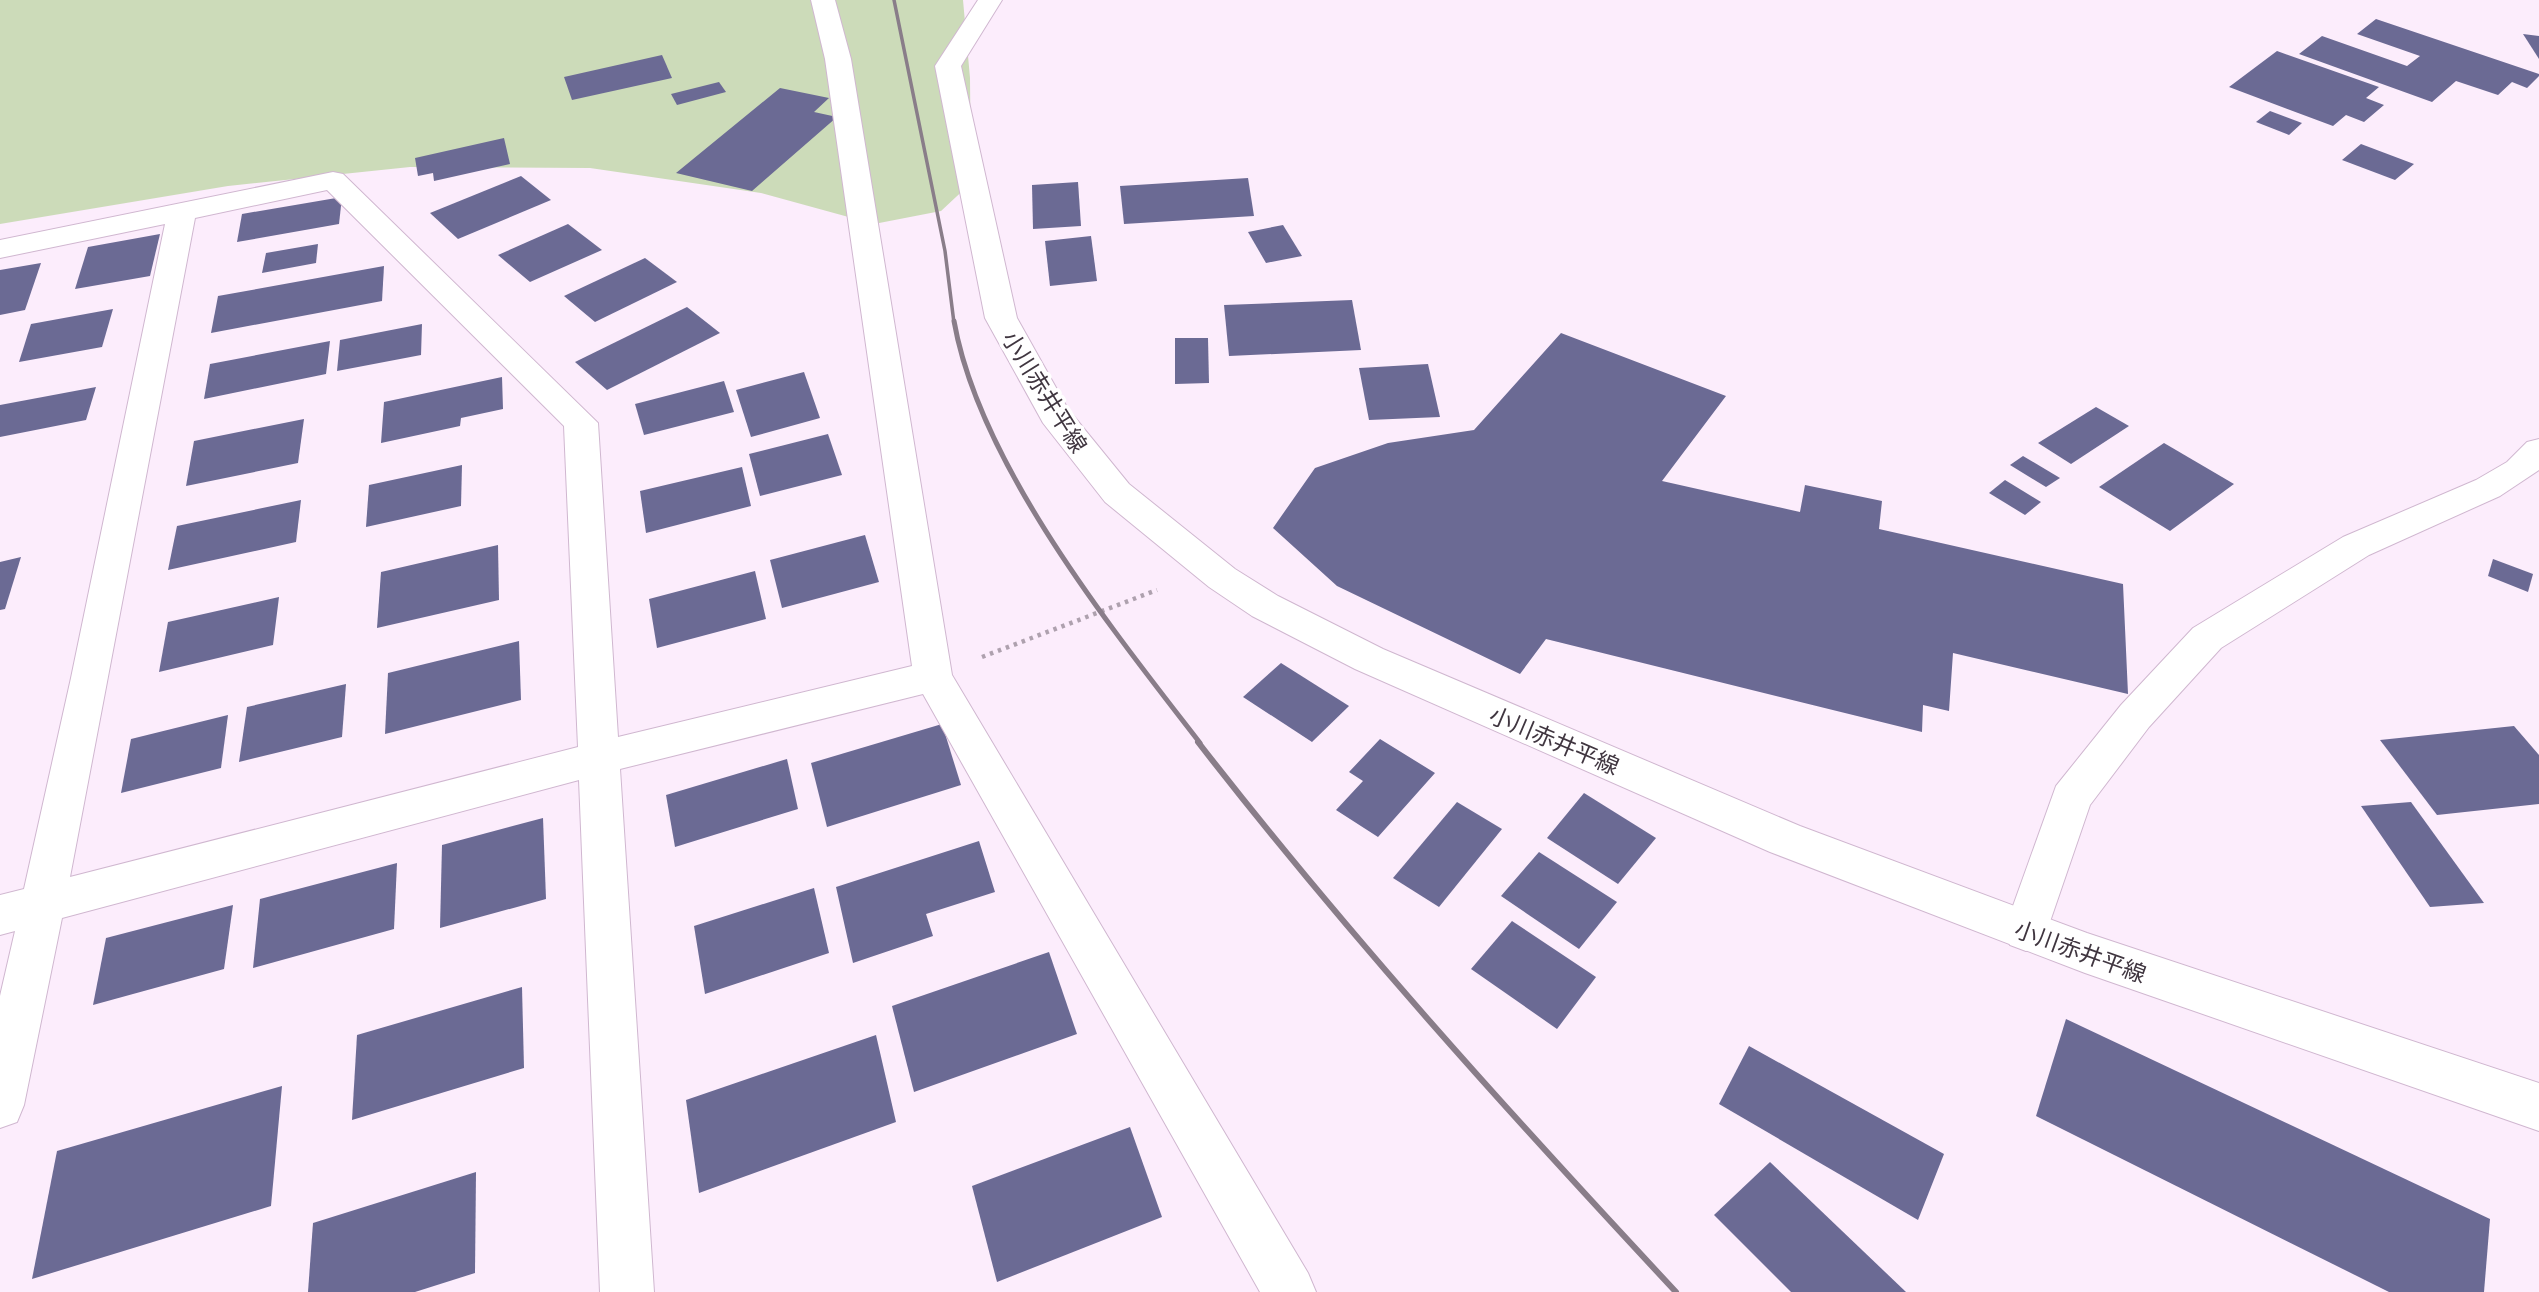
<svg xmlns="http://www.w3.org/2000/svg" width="2539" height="1292" font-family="Georgia,'Noto Sans JP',serif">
<rect width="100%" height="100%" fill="#fcedfc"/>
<polygon fill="#ccdbb9" points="0,0 963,0 970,78 971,183 941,211 874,224 761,193 590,168 410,167 228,186 0,224"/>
<g fill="#6b6a94">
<polygon points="2376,19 2539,74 2539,76 2527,88 2512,82 2498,95 2456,81 2432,102 2299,54 2322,36 2407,66 2420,56 2357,34"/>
<polygon points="2523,34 2539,36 2539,59"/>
<polygon points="2277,51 2379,87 2366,98 2384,105 2364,122 2346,115 2333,126 2229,87"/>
<polygon points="662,55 672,78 572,100 564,77"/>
<polygon points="719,82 726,92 677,105 671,94"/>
<polygon points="780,88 829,98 814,112 837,117 752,191 676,173"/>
<polygon points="2270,111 2302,123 2289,135 2256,122"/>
<polygon points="504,138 510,164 434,181 433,173 418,176 415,158"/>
<polygon points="2361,144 2414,164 2395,180 2342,160"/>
<polygon points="521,176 551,200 458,239 430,213"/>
<polygon points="1248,178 1254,216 1124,224 1120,186"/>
<polygon points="1078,182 1081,226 1033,229 1032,185"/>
<polygon points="342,197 339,224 237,242 242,214"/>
<polygon points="568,224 602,250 530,282 498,255"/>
<polygon points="1283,225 1302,256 1266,263 1248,232"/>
<polygon points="160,234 150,276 75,289 88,247"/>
<polygon points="1091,236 1097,281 1050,286 1045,241"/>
<polygon points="318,244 316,263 262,273 266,253"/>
<polygon points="645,258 677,282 595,322 564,296"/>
<polygon points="41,263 25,310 0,315 0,270"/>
<polygon points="384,266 382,301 211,333 218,296"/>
<polygon points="1352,300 1361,350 1229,356 1224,305"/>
<polygon points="687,307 720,333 607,390 575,362"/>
<polygon points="113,309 102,347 19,362 31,324"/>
<polygon points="422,324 421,355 337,371 340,340"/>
<polygon points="1561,333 1726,396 1662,481 1800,512 1805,485 1882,501 1879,529 2123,584 2128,694 1953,653 1949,711 1923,705 1922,732 1546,639 1520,674 1337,586 1273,528 1315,468 1388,443 1474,430"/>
<polygon points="1175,338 1208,338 1209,383 1175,384"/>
<polygon points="330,341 326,374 204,399 210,364"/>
<polygon points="1428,364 1440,417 1369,420 1359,368"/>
<polygon points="804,372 820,418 751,437 736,390"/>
<polygon points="502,377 503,409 461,418 460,426 381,443 384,402"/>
<polygon points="724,381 734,412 644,435 635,404"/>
<polygon points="96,387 86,420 0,437 0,405"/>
<polygon points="2096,407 2129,426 2071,464 2038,443"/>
<polygon points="304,419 298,463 186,486 194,441"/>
<polygon points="828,434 842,475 760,496 749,454"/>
<polygon points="2164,443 2234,484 2170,531 2099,487"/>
<polygon points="2023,456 2060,478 2046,487 2010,465"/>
<polygon points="462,465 461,506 366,527 369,485"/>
<polygon points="742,467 751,506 646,533 640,491"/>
<polygon points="2005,480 2041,502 2025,515 1989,493"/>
<polygon points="301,500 296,542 168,570 177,526"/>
<polygon points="865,535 879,582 782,608 770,560"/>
<polygon points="498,545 499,600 377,628 381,572"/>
<polygon points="21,557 5,609 0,610 0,562"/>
<polygon points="2493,559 2533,574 2528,592 2488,576"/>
<polygon points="755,571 766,619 657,648 649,599"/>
<polygon points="279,597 273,645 159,672 168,622"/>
<polygon points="519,641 521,700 385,734 388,673"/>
<polygon points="1281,663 1349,706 1312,742 1243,697"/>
<polygon points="346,684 342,737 239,762 247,707"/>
<polygon points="228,715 221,768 121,793 131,739"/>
<polygon points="942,724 961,785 827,827 811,763"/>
<polygon points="2514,726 2539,755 2539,804 2437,815 2380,740"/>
<polygon points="1380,739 1435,773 1378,837 1336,810 1363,781 1349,772"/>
<polygon points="787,759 798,809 675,847 666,795"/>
<polygon points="1584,793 1656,838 1618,884 1547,838"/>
<polygon points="1457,802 1502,829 1439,907 1393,878"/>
<polygon points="2411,802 2484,903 2430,907 2361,806"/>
<polygon points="543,818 546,899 440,928 442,845"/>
<polygon points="979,841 995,892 926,914 933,936 853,963 836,887"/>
<polygon points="1539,852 1617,902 1579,949 1501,896"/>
<polygon points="397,863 394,929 253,968 260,899"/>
<polygon points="814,888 829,953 705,994 694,926"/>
<polygon points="233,905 224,969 93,1005 106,938"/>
<polygon points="1512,921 1596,977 1557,1029 1471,969"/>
<polygon points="1049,952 1077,1034 914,1092 892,1006"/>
<polygon points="522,987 524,1068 352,1120 357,1035"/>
<polygon points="2066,1019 2490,1219 2484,1292 2389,1292 2036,1116"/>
<polygon points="876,1035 896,1122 699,1193 686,1100"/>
<polygon points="1749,1046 1944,1154 1918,1220 1719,1104"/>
<polygon points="282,1086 271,1206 32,1279 57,1151"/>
<polygon points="1130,1127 1162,1217 997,1282 972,1186"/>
<polygon points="1770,1162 1906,1292 1791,1292 1714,1215"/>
<polygon points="476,1172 475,1273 415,1292 308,1292 313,1223"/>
</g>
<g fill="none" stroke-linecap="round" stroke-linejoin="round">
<g stroke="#d0b7d0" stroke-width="2">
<g id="street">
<path d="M 811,0 L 835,0 L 851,59 L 952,675 L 1308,1273 L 1316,1292 L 1260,1292 L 923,694 L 620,769 L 654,1292 L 600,1292 L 579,780 L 62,918 L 24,1105 L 17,1122 L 0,1128 L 0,996 L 15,931 L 0,935 L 0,895 L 24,889 L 71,678 L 165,224 L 0,258 L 0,240 L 333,172 L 343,174 L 598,423 L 618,737 L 912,666 L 825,59 ZM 327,190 L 564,426 L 578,747 L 70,877 L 195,218 Z"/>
<polygon points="2539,439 2539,470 2500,496 2369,555 2221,648 2149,727 2090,805 2042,945 2026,951 2010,945 2004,931 2056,786 2121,705 2193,628 2343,537 2476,480 2507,462 2527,442"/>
</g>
</g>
<g stroke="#d0b7d0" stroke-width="2">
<polygon id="secondary" points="978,0 1002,0 961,66 1017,318 1068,409 1129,484 1235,569 1278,596 1383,649 1800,826 2087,933 2539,1083 2539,1131 2085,973 1770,852 1355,669 1252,616 1209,587 1105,502 1043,423 985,318 935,66"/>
</g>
<polyline stroke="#aea1ae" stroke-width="4.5" stroke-dasharray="3.5 5" stroke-linecap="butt" points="982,657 1157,590"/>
<use href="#street" fill="#fff" fill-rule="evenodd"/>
<use href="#secondary" fill="#fff" fill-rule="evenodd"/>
<polyline stroke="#897d89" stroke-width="3.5" points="894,0 945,251 954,323"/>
<path stroke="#897d89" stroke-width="5" d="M 954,321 C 979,464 1112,629 1200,743"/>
<path stroke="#897d89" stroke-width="6" d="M 1198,742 C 1347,934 1510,1114 1676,1292"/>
</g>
<g text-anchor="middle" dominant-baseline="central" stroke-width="7" stroke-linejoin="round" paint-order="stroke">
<g font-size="23" fill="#403640" stroke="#fff">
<text transform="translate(1046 391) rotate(58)">小川赤井平線</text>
<text transform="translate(1555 739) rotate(23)">小川赤井平線</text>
<text transform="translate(2081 950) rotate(20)">小川赤井平線</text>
</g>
</g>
</svg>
